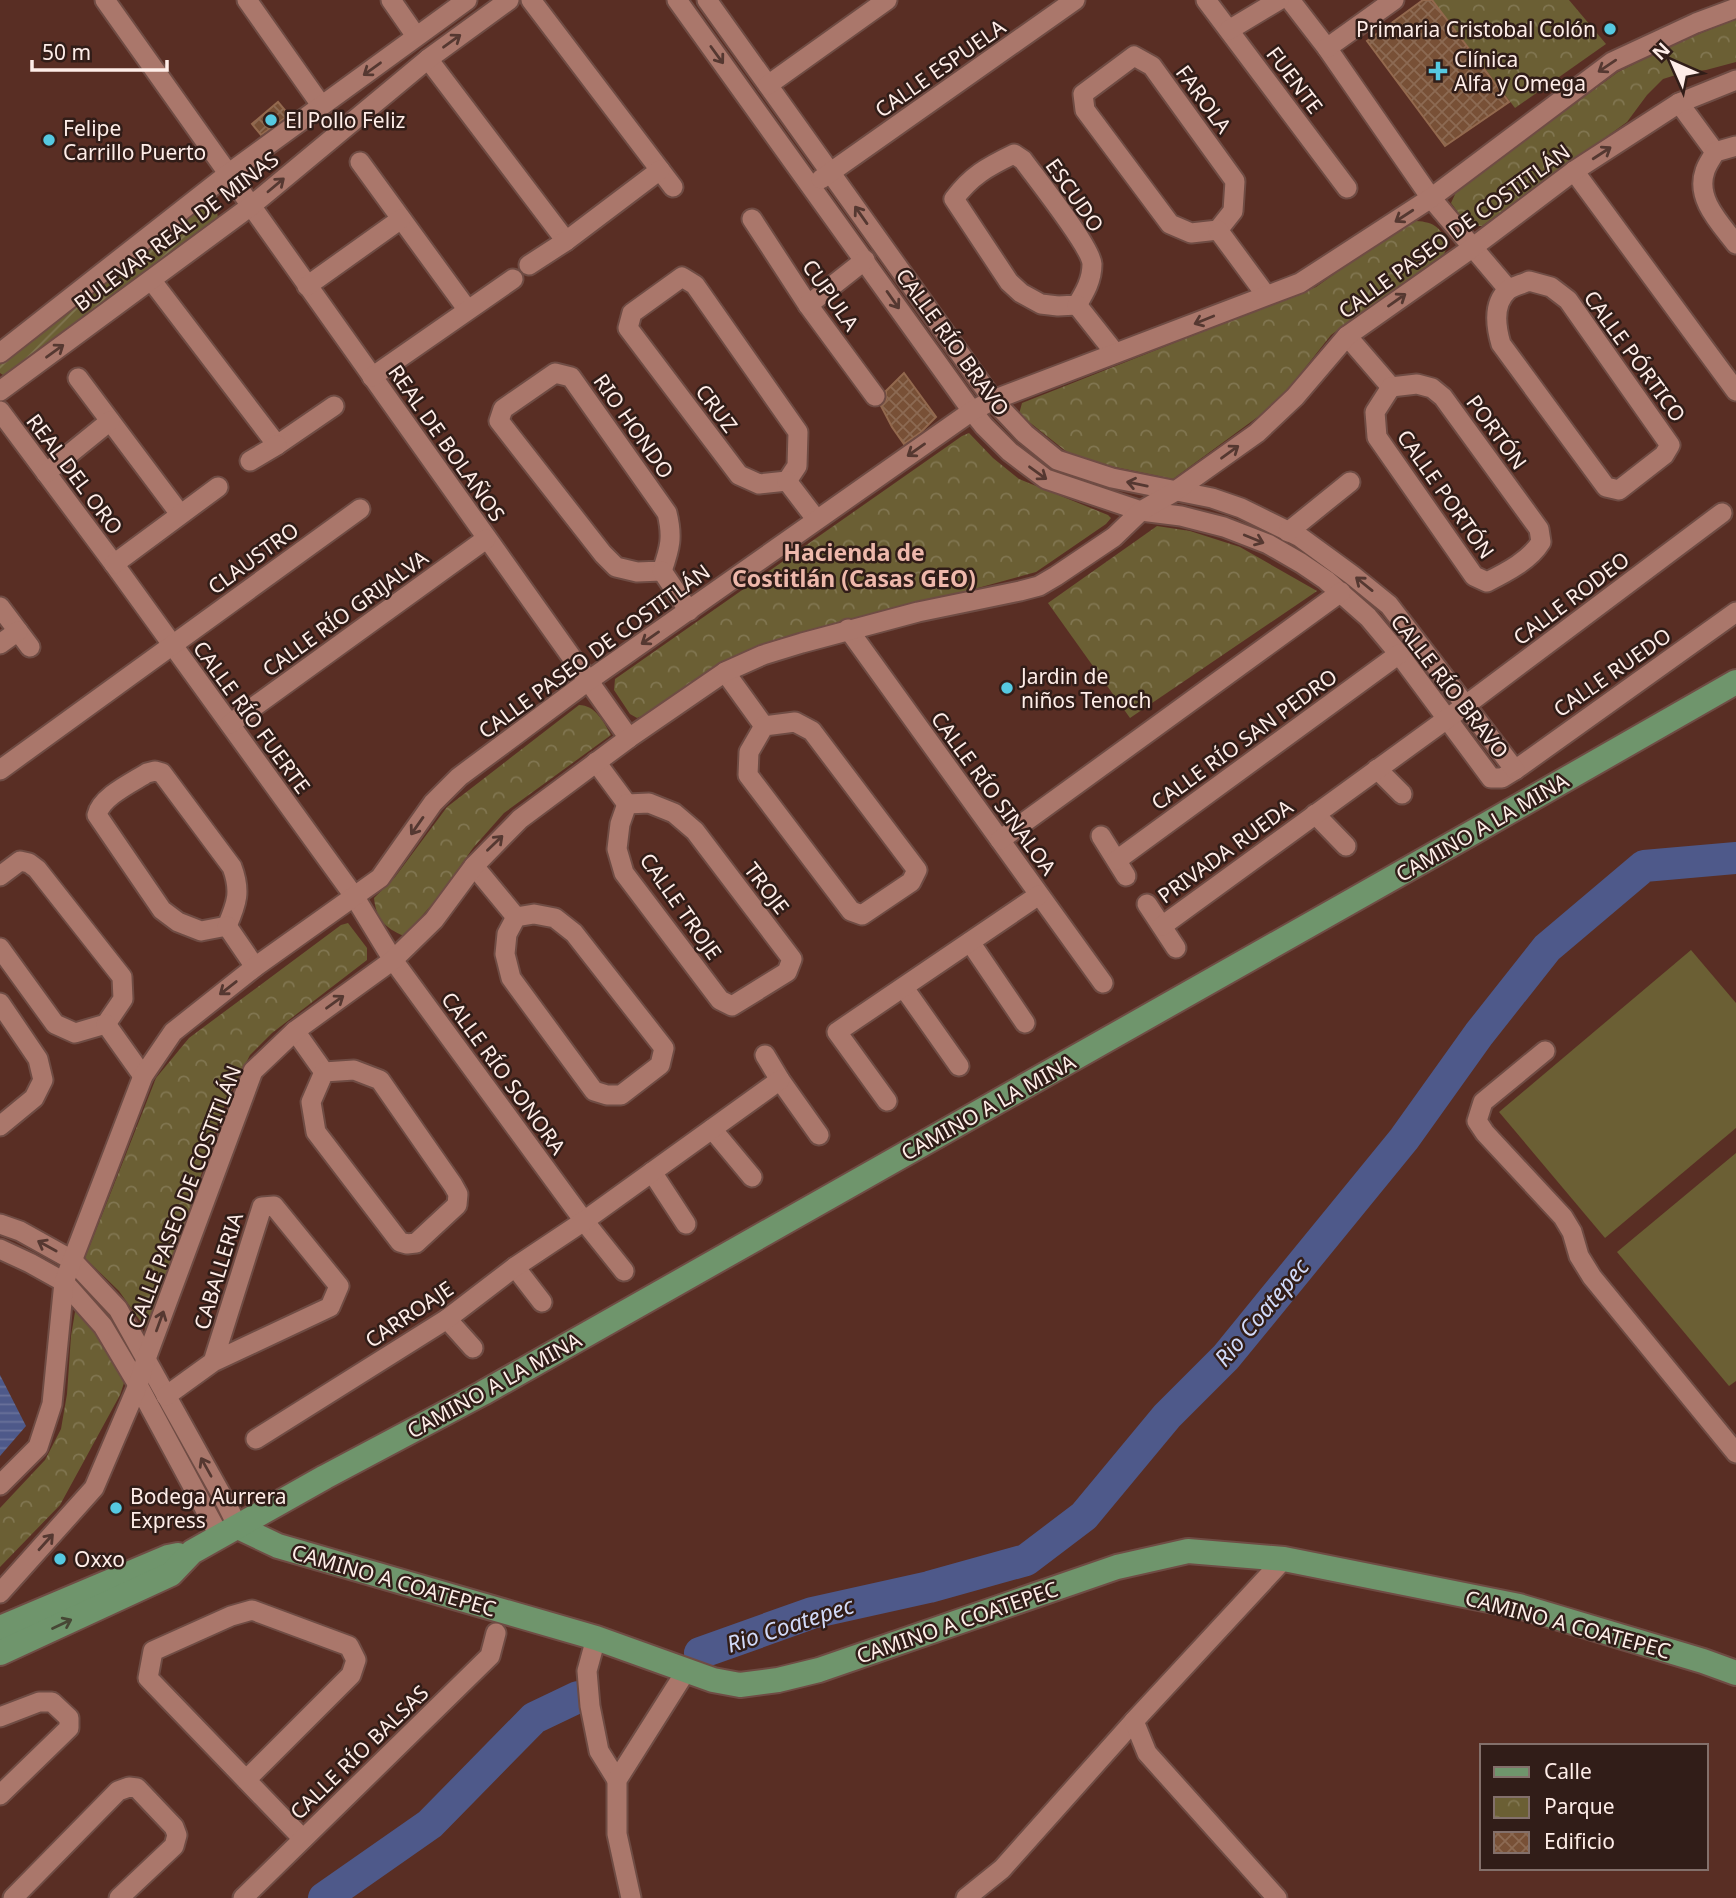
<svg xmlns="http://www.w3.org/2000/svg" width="1736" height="1898" font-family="'Noto Sans',sans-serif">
<defs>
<pattern id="park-crowns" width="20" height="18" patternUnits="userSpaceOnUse" patternTransform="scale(1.75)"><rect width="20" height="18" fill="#6b5f34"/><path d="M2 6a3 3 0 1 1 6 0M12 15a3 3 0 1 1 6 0" fill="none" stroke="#817651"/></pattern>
<pattern id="garden-furrows" width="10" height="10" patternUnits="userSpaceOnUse" patternTransform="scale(1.75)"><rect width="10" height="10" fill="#6b5f34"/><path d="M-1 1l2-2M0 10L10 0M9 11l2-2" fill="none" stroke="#817651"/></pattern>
<pattern id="water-rules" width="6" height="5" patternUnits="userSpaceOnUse" patternTransform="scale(1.75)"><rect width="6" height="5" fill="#4e598a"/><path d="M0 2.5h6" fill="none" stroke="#69719a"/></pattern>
<pattern id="building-cross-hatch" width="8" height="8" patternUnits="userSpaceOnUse" patternTransform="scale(1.75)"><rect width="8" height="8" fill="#785036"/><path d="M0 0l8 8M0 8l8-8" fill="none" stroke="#8c6a53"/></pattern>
</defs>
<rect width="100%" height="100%" fill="#592e24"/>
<g fill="url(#park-crowns)">
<polygon points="1432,0 1569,0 1606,44 1515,108"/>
<polygon points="1736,19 1736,62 1706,70 1682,73 1663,79 1647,95 1627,122 1482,226 1468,226 1451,203 1457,190 1618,72 1679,42"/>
<path d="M 1416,221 C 1435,222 1441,228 1448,245 L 1444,254 L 1331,335 L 1278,402 L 1173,479 L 1105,465 L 1067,452 L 1019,414 L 1022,403 L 1316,287 L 1403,225 Z"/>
<polygon points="969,433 993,458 1019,479 1108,515 1111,518 1106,524 1036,572 762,647 701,676 649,713 637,718 630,714 614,690 615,679 962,436"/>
<polygon points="1157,526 1190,531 1240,547 1317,591 1130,718 1048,603"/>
<path d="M 579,705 C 595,705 604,722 611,735 L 504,813 L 473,848 L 436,900 L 404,936 C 385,928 376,919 374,898 L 395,877 L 447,807 Z"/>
<polygon points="348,923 367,948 367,960 272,1033 250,1055 225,1104 189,1211 146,1329 119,1291 85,1258 156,1078 189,1038 341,925"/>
<polygon points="76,1306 105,1344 124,1383 120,1395 60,1505 0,1567 0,1508 45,1460 61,1429 67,1394 71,1336"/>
</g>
<polygon fill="url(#garden-furrows)" points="207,202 216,206 218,218 11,377 6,377 0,373 0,361"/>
<g fill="#6b5f34">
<polygon points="1691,950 1736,1003 1736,1128 1605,1238 1499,1112"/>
<polygon points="1736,1153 1736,1381 1729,1386 1617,1252"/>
</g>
<polygon fill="url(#water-rules)" points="0,1375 26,1426 0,1456"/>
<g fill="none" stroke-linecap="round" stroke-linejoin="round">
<g stroke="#4e598a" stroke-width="32">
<polyline points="700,1653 812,1613 929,1587 1026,1560 1084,1516 1167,1416 1226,1357 1404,1139 1479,1034 1547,948 1644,866 1736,858"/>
<polyline points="324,1898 430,1824 534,1718 578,1697"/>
</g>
</g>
<g fill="url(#building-cross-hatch)" stroke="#93694e" stroke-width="2">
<polygon points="1423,0 1432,0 1509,102 1445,146 1367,41"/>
<polygon points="278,102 289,115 261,135 252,124"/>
<polygon points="904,373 936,417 921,432 904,444 892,427 881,406 886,400 886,391"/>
</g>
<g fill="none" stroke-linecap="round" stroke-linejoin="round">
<g stroke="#6f4c44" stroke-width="23">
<g id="minor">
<polyline points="105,0 629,738"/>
<polyline points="247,0 321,105"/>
<polyline points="391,0 416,36"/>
<polyline points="531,0 673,187"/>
<polyline points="677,0 972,411 984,426 1010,452 1046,479 1141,511 1181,516 1224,527 1268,544 1301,563 1326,580 1368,617 1399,654 1491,778 1502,778 1515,770 1736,612"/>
<polyline points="707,0 993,400 1025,434 1057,460 1112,478 1212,498 1241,508 1300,537 1352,575 1389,605 1515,770"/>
<polyline points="1206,0 1347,188"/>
<polyline points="1290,0 1327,48 1431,198 1508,289"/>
<polyline points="1229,30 1279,0"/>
<polyline points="1327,48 1394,0"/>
<polygon points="1134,56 1152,66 1235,181 1233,211 1218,230 1191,233 1170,224 1085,110 1083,94"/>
<polyline points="428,59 566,241"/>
<polyline points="768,85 887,0"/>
<polyline points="1679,103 1715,152"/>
<path d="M 1736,146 L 1715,152 C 1712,158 1707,164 1705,171 C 1695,199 1721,224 1736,244"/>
<path d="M 1014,154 L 1023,160 C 1036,178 1091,247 1092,264 C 1092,280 1085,292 1077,305 L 1058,306 L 1041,304 L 1021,293 L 1009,282 L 954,199 C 971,176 987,167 1014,154 Z"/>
<polyline points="360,162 467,309"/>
<polyline points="1574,171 1736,391"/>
<polyline points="821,179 1075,0"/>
<polyline points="752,219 808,305 875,396"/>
<polyline points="1218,230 1266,295"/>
<polyline points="529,265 566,241 660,170"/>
<polygon points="682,277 695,285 798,432 797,466 787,481 759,484 739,475 628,328 632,313"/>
<polyline points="152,281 277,445 334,406"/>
<path d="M 1529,281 L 1551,287 L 1568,300 L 1670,445 L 1664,455 L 1619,490 L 1606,487 L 1501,344 C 1496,327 1492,304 1508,290 C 1513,286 1523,284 1529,281 Z"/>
<polyline points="307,286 401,219"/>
<polyline points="808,305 865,260"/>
<polyline points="1077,305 1115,353"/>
<polyline points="1347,336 1391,387"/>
<polyline points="0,353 228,174 467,0"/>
<path d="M 555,373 L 571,377 L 667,513 C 673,537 670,548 662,571 L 637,572 L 616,567 L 603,554 L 499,421 L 503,409 Z"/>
<polyline points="372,377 513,279"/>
<polyline points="78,378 180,514"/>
<path d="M 1417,384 L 1432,388 L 1443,397 L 1539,529 L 1541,542 C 1530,560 1507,572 1487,582 L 1474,576 L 1377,437 L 1375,412 L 1391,387 Z"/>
<polyline points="0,391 251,206 428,59 509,0"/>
<polyline points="0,411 114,564 354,896 393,960 584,1221 624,1271"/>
<polyline points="250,461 277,445"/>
<polyline points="46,473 110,421"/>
<polyline points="787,481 816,519"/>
<polyline points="1288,532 1350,482"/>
<polyline points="114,564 218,487"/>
<polyline points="662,571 689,611"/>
<polyline points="0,607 30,647"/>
<polyline points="848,629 1103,983"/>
<polyline points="0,644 18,631"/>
<polyline points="725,672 764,726"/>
<polygon points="795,722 812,731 917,870 911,882 862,915 851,911 748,775 749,752 764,726"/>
<polyline points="230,724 486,539"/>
<polyline points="596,762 627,804"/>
<polyline points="1377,769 1402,794"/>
<polyline points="0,770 360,509"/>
<path d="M 155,771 L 162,773 L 232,867 C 241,891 237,903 227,926 L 201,931 L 178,922 L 162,910 L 97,815 C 101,797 131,783 147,773 Z"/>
<polygon points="649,803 674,813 695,831 792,959 787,972 732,1006 720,1000 624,873 617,849 620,824 627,804"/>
<polyline points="1315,814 1346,846"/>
<polyline points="1101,836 1126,876"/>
<polyline points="1000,840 1341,592"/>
<polyline points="1117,860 1399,654"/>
<polyline points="474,866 516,917"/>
<polyline points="0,876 20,861 29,863 37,869 122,977 123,999 106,1024 75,1033 55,1024 0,948"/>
<polyline points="1147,904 1176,948"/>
<polygon points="534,914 555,918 574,933 664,1048 660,1065 621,1095 607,1095 594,1091 511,978 505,954 507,934 516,917"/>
<polyline points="227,926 255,967"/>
<polyline points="1162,926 1466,705 1722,513"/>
<polyline points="970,942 1025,1023"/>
<polyline points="904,988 959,1066"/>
<polyline points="0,1003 38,1059 43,1080 34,1098 0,1126"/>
<polyline points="106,1024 143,1076"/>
<polyline points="295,1031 324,1072"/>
<polyline points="1545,1051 1483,1102 1477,1121 1485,1133 1563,1217 1572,1232 1579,1256 1592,1277 1736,1453"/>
<polyline points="765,1055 780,1080 819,1135"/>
<polygon points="354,1070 380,1080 453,1185 458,1194 457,1205 416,1243 407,1244 400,1242 316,1132 311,1102 324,1072"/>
<polyline points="887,1101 837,1032 1039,895"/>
<polyline points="712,1129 752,1177"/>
<polyline points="652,1172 686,1224"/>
<polyline points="0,1224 20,1231 72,1260 118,1309 226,1503 238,1527"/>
<polyline points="0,1249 30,1263 64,1282 103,1326 138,1385 220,1537"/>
<polyline points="515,1267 542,1302"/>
<polyline points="447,1319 473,1348"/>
<polyline points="166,1396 213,1362 330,1307 339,1286 274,1206 262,1207 213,1362"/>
<polyline points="256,1439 447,1319 515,1267 584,1221 780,1080"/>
<polyline points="0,1485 38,1447 52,1404 64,1282 143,1076 173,1032 255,967 380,878 433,803 459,777 588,681 972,411 993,400 1300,283 1431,198 1612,62 1696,23 1736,8"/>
<polyline points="0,1593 94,1488 138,1385 146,1359 253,1071 295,1031 393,960 434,920 474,866 520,819 629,738 725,672 763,655 802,643 918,612 1020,591 1039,586 1056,576 1114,537 1141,511 1174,492 1257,433 1295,397 1347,336 1472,248 1574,171 1679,103 1736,80"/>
<polyline points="596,1638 587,1671 590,1706 599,1751 617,1780"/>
<polyline points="0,1717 39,1702 52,1702 69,1718 69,1728 0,1795"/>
<polyline points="246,1780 351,1675 356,1660 349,1646 252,1610 231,1616 153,1651 148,1678 303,1839"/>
<polyline points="13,1898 118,1791 129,1787 137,1788 174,1827 177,1835 174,1846 119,1898"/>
<polyline points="243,1898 490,1656 496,1633"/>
<polyline points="631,1898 617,1834 617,1780 686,1671"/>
<polyline points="966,1898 1002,1869 1134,1721"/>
<polyline points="1277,1898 1147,1753 1134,1721 1284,1559"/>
</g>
</g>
<g stroke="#6f4c44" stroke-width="28">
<g id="major">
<polyline points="238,1527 278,1546 596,1638 713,1680 740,1685 778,1680 819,1670 1117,1567 1188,1551 1284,1559 1519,1606 1703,1661 1736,1673"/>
<polyline points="0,1628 168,1557 178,1555"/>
<polyline points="0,1653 171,1574 192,1552 325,1477 483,1393 1477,830 1736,682"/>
</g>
</g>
<use href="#minor" stroke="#aa776b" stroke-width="19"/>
<use href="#major" stroke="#6f956c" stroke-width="24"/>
</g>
<defs><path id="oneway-shaft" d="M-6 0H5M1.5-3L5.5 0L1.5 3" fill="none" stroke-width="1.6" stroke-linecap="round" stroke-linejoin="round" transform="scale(1.75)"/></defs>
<g stroke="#553831">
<use href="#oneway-shaft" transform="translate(452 41) rotate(-36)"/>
<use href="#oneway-shaft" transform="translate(717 55) rotate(54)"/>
<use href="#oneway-shaft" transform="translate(1607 66) rotate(146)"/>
<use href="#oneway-shaft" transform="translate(372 69) rotate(144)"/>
<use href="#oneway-shaft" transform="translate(1602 153) rotate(-33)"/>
<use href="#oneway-shaft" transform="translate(276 185) rotate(-40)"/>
<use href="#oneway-shaft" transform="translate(861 215) rotate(-125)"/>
<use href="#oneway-shaft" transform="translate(1404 216) rotate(147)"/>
<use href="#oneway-shaft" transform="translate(893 300) rotate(55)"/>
<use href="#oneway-shaft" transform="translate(1397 300) rotate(-35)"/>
<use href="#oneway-shaft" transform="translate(1204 320) rotate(158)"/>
<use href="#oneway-shaft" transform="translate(55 351) rotate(-36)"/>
<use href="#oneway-shaft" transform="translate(916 450) rotate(145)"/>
<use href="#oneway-shaft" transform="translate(1230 452) rotate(-36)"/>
<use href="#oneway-shaft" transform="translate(1038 473) rotate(36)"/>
<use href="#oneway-shaft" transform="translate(1137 484) rotate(-168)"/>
<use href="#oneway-shaft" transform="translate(1254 539) rotate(22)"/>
<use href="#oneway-shaft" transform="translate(1364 584) rotate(-141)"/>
<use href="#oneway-shaft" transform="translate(650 638) rotate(145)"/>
<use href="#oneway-shaft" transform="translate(417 826) rotate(125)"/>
<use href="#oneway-shaft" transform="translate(495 843) rotate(-44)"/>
<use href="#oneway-shaft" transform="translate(228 988) rotate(142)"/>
<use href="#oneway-shaft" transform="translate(335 1002) rotate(-36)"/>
<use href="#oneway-shaft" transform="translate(47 1246) rotate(-151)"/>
<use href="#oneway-shaft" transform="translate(160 1321) rotate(-70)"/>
<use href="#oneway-shaft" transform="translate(206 1467) rotate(-119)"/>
<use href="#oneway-shaft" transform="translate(46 1542) rotate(-48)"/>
</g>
<use stroke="#474735" href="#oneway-shaft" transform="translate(62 1624) rotate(-25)"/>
<g fill="#56c9e1" stroke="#311d18" stroke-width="2.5">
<circle cx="1610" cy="29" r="7"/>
<path d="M1434.5 60.5h7v7h7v7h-7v7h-7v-7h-7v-7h7z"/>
<circle cx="271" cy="120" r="7"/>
<circle cx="49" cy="140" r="7"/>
<circle cx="1007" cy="688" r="7"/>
<circle cx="116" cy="1508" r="7"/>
<circle cx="60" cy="1559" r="7"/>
</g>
<g text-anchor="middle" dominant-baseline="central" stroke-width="5" stroke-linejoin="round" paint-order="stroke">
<g font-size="21" fill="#feede8" stroke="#311d18" text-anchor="start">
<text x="1596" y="29" text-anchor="end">Primaria Cristobal Colón</text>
<text x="1454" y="59">Clínica<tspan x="1454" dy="24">Alfa y Omega</tspan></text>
<text x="285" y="120">El Pollo Feliz</text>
<text x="63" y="128">Felipe<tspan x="63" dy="24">Carrillo Puerto</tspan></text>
<text x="1021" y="676">Jardin de<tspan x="1021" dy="24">niños Tenoch</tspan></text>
<text x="130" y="1496">Bodega Aurrera<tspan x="130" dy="24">Express</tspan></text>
<text x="74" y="1559">Oxxo</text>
</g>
<g font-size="21" fill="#feede8" stroke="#311d18">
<text transform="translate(940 68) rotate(-35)">CALLE ESPUELA</text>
<text transform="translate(1295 80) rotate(53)">FUENTE</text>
<text transform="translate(1204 99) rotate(54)">FAROLA</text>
<text transform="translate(1075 195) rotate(55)">ESCUDO</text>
<text transform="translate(176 231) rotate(-37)">BULEVAR REAL DE MINAS</text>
<text transform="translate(1454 231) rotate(-36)">CALLE PASEO DE COSTITLÁN</text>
<text transform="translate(831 295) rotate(55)">CUPULA</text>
<text transform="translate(953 342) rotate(54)">CALLE RÍO BRAVO</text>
<text transform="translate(1635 356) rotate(54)">CALLE PÓRTICO</text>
<text transform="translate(717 408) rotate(53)">CRUZ</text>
<text transform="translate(634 426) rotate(55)">RIO HONDO</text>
<text transform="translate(1497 432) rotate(54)">PORTÓN</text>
<text transform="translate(447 443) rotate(55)">REAL DE BOLAÑOS</text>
<text transform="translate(75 474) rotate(53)">REAL DEL ORO</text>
<text transform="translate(1446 494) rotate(55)">CALLE PORTÓN</text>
<text transform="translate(253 558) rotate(-36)">CLAUSTRO</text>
<text transform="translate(1571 598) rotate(-37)">CALLE RODEO</text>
<text transform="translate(345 613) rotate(-36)">CALLE RÍO GRIJALVA</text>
<text transform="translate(594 651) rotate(-36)">CALLE PASEO DE COSTITLÁN</text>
<text transform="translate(1612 672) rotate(-35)">CALLE RUEDO</text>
<text transform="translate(1450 686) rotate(52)">CALLE RÍO BRAVO</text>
<text transform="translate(252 717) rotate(54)">CALLE RÍO FUERTE</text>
<text transform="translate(1244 739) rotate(-36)">CALLE RÍO SAN PEDRO</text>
<text transform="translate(994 793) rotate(54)">CALLE RÍO SINALOA</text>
<text transform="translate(1482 827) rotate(-30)">CAMINO A LA MINA</text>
<text transform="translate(1225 851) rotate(-36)">PRIVADA RUEDA</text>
<text transform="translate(767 888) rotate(53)">TROJE</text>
<text transform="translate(681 906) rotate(55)">CALLE TROJE</text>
<text transform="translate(504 1073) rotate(54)">CALLE RÍO SONORA</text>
<text transform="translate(988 1107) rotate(-29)">CAMINO A LA MINA</text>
<text transform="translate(184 1197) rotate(-69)">CALLE PASEO DE COSTITLÁN</text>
<text transform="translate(218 1271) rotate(-73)">CABALLERIA</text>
<text transform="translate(409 1314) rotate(-34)">CARROAJE</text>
<text transform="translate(494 1385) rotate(-29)">CAMINO A LA MINA</text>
<text transform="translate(394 1580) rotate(16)">CAMINO A COATEPEC</text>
<text transform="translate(957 1622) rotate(-19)">CAMINO A COATEPEC</text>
<text transform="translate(1568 1624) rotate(15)">CAMINO A COATEPEC</text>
<text transform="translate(359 1752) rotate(-44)">CALLE RÍO BALSAS</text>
</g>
<g font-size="23" font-weight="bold" fill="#eeb8ab" stroke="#311d18">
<text x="854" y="552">Hacienda de<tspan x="854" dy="26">Costitlán (Casas GEO)</tspan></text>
</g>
<g font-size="23" font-style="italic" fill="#d1daf9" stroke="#311d18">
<text transform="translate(1261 1312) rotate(-50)">Rio Coatepec</text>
<text transform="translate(790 1624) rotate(-18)">Rio Coatepec</text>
</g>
</g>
<rect x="1480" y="1744" width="228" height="126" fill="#311d18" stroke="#83706b" stroke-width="2"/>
<rect x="1494" y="1767" width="35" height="10" fill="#6f956c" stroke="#83706b" stroke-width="2"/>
<text x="1544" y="1779" font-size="21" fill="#feede8">Calle</text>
<rect x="1494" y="1797" width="35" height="21" fill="url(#park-crowns)" stroke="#83706b" stroke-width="2"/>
<text x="1544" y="1814" font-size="21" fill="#feede8">Parque</text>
<rect x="1494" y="1832" width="35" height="21" fill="url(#building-cross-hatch)" stroke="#83706b" stroke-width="2"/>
<text x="1544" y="1849" font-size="21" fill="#feede8">Edificio</text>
<g transform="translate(1673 63) rotate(315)" stroke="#311d18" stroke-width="5" paint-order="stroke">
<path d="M0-5L12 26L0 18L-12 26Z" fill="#feede8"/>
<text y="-10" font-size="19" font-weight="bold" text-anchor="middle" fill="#feede8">N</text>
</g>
<path d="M32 60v10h135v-10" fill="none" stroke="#feede8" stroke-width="3.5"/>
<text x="42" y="60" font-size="21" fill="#feede8" stroke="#311d18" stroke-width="5" paint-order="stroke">50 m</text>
</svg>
